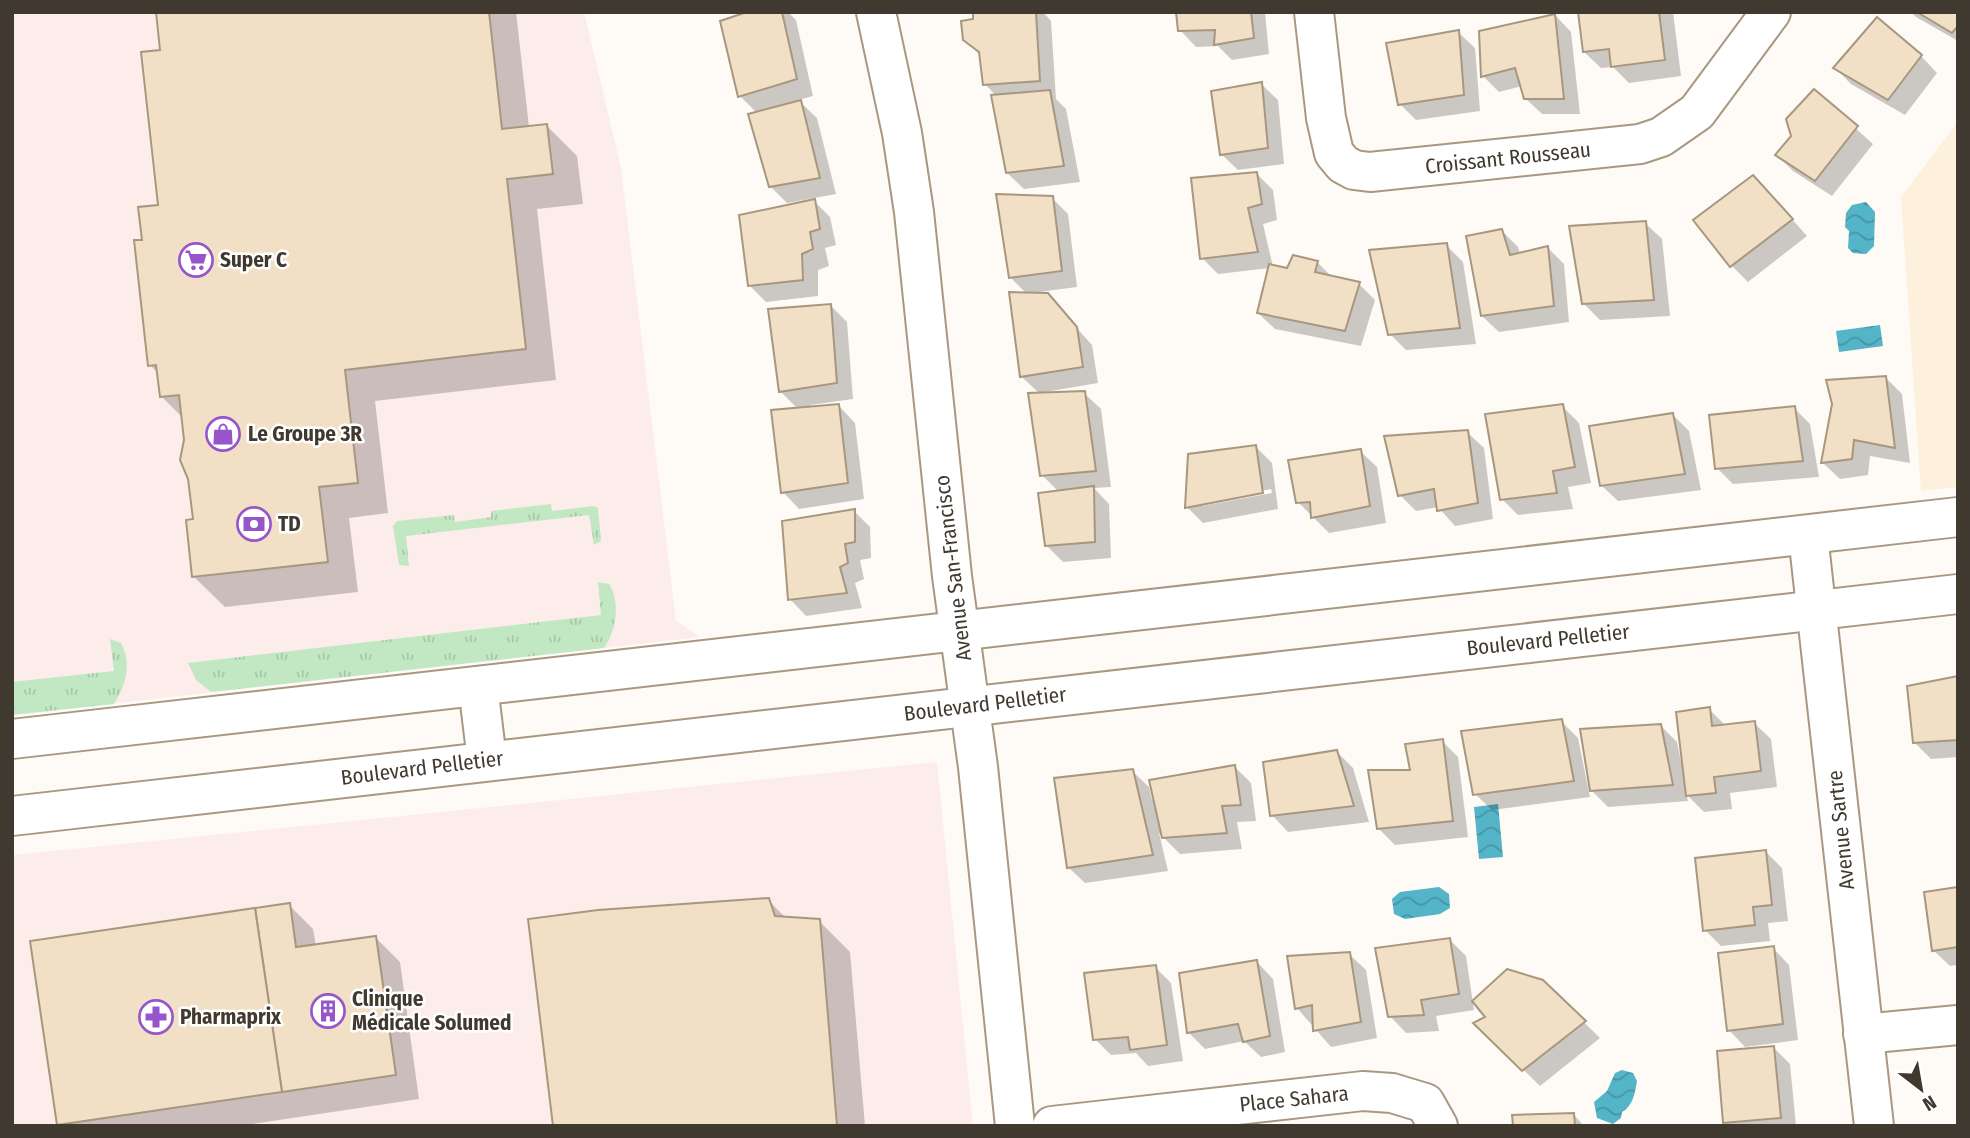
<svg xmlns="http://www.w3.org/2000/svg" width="1970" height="1138" font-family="'Fira Sans Condensed',sans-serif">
<defs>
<pattern id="grass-tufts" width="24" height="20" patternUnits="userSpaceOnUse" patternTransform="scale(1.75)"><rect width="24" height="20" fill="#c2e7c3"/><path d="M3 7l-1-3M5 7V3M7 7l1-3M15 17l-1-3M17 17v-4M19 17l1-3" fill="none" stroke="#a8c7a8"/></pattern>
<pattern id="water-waves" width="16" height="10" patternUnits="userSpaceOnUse" patternTransform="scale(1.75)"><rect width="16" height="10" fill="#54b5c9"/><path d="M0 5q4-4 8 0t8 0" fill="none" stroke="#4794a4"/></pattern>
</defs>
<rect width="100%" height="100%" fill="#fefaf5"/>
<g fill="#fdedea">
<polygon points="12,12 584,12 621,168 676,621 700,637 12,715"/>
<polygon points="937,762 973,1126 12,1126 12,855"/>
</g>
<polygon fill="#fdf0dc" points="1958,122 1958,487 1921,491 1901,197"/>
<g fill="url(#grass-tufts)">
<polygon points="551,504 552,511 594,506 598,508 601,541 594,545 589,515 406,536 409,566 399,565 393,526 397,521 454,515 455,522 491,517 491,511"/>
<path d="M 598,582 L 609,584 C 621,602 616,631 604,648 L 211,692 L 196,680 L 188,663 L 601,615 Z"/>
<path d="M 110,639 L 121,643 C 132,664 126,685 114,704 L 12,715 L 12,682 L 114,671 Z"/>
</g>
<g fill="url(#water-waves)">
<polygon points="1866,202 1875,212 1874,246 1866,254 1853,253 1848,248 1849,231 1845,227 1846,213 1852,205"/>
<polygon points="1880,325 1883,346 1839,352 1836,331"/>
<polygon points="1498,804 1503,857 1479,859 1474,807"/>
<polygon points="1439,887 1449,894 1450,908 1440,914 1405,919 1394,914 1392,899 1400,892"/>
<path d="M 1622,1070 L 1633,1073 L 1637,1081 C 1635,1093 1633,1106 1622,1112 L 1621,1118 L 1613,1124 L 1597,1118 L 1594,1102 L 1607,1091 L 1615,1073 Z"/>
</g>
<g fill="#0003" fill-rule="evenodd">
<polygon points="158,12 516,12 529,127 546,125 577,156 583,204 537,209 556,380 375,401 388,513 349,518 358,592 225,607 194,577 195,521 183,418 161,396 159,374 150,365 144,241 160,207 162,51"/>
<polygon points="753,12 788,12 796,20 813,96 798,100 817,118 836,194 787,203 770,186 757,113 740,96"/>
<polygon points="975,12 1043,12 1051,21 1056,99 1066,109 1080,182 1024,189 1007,173 997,97 985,84 981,56 964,39 975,20"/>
<polygon points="1178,12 1265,12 1269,54 1232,60 1218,46 1196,47 1180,30"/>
<polygon points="1579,12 1673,12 1681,76 1629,83 1613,67 1601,68 1584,52"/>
<polygon points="1911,12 1958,12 1958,41 1916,17"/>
<polygon points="1555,15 1571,32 1580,114 1542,114 1525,98 1522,86 1499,92 1483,76"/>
<polygon points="1458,32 1475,48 1480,111 1416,120 1400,104"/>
<polygon points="1921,56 1937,73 1905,115 1851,84 1835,68"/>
<polygon points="1261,84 1278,100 1284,164 1238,170 1221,154"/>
<polygon points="1814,91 1873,144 1832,196 1793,171 1777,155 1793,136"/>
<polygon points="1257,174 1273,190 1277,220 1263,224 1273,267 1288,270 1317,262 1333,278 1359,284 1375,300 1361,346 1275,329 1258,313 1270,268 1218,274 1202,258"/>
<polygon points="1769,193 1807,236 1748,282 1732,266 1696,221"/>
<polygon points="1052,198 1068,214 1077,287 1039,292 1039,294 1047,295 1092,345 1098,383 1045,392 1045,394 1084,393 1101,409 1111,487 1094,488 1109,504 1111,558 1063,562 1046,545 1059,492 1042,475 1040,394 1022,377 1027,294 1011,278"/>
<polygon points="814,201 830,217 836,245 825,248 829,266 818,270 818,296 766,302 750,286"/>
<polygon points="1645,223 1662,239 1670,316 1600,320 1583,303"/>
<polygon points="1502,231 1518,247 1520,254 1548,248 1564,264 1569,322 1499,332 1482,316"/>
<polygon points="1446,245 1463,262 1476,344 1406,350 1390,334"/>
<polygon points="830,305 847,322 853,399 810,405 811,408 839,406 855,423 864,499 799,509 783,492 798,409 780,391"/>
<polygon points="1885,377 1902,394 1910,463 1870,456 1868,475 1840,479 1823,463"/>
<polygon points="1562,406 1579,423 1591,483 1568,487 1573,509 1518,515 1502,499"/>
<polygon points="1794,408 1810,424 1819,477 1733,484 1717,468"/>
<polygon points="1673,415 1689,431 1701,490 1618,501 1601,485"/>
<polygon points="1467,432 1484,448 1493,519 1455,526 1438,507 1416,511 1400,495"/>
<path d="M 1256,447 L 1272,463 L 1278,509 L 1203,523 L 1187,507 ZM 1271,489 L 1272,493 L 1202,506 L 1202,503 Z"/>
<polygon points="1360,451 1377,467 1386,523 1329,533 1298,502"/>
<polygon points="854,511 870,527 871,558 860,560 864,579 855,583 862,608 806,616 790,599"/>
<polygon points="1958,678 1958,757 1931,759 1915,743"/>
<polygon points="1709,709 1726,726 1754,723 1771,739 1777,787 1730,793 1732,809 1704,812 1687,795 1688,801 1608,807 1590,789 1660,725 1677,742 1681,762 1684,761"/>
<polygon points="1561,721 1578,738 1590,797 1492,810 1475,794"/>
<polygon points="1442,741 1458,757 1468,837 1395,845 1378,828 1412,772"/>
<polygon points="1337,752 1353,768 1369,822 1288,832 1272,815"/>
<polygon points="1235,767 1251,783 1256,821 1237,822 1242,849 1180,854 1159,833 1168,871 1085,883 1068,867 1132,771 1149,787 1152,800"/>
<polygon points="1766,852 1782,868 1788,921 1768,923 1770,941 1721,946 1705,930"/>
<polygon points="1958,889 1958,965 1950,966 1933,950"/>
<polygon points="768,900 786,918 819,921 850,952 865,1126 554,1126"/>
<polygon points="289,905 313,929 316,946 375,937 400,962 419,1099 239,1126 58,1125"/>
<polygon points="1450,940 1466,956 1474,1010 1436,1016 1439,1031 1406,1033 1390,1016"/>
<polygon points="1773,948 1789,965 1798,1040 1745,1047 1729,1030"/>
<polygon points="1349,954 1366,970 1377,1038 1331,1047 1297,1008"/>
<polygon points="1257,962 1273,979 1285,1052 1261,1057 1244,1041 1205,1049 1188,1032"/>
<polygon points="1155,967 1171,983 1183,1061 1148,1066 1136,1053 1111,1055 1095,1039"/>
<polygon points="1542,981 1600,1038 1540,1086 1476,1023"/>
<polygon points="1774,1048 1790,1064 1796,1126 1728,1126 1725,1123"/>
<polygon points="1573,1114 1584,1126 1515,1126"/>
</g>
<g fill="#f2e0c6" stroke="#a7977f" stroke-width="2">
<polygon points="156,12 489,12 502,129 547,124 553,174 507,179 526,349 345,370 358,483 319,487 328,562 192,577 186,520 193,519 188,479 180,460 184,440 179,395 160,397 156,365 148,366 134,240 142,240 138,207 158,205 141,52 160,50"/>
<polygon points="747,12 782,12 797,79 738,97 720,21"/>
<polygon points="973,12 1036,12 1040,81 983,85 979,52 963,40 961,21 973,19"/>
<polygon points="1176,12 1251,12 1254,38 1214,45 1215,30 1178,31"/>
<polygon points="1578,12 1659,12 1665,60 1611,67 1609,49 1583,52"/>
<polygon points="1917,12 1958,12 1958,26 1952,33"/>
<polygon points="1555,14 1564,99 1524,99 1515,68 1481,77 1479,31"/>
<polygon points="1877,17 1922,55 1888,100 1833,68"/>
<polygon points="1459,30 1464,95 1398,105 1386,43"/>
<polygon points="1262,82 1268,148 1220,155 1211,91"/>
<polygon points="1814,89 1858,126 1815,181 1775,155 1791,136 1786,119"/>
<polygon points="1050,90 1064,166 1006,173 991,95"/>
<polygon points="801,100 820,178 769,187 748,114"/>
<polygon points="1257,172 1262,204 1248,208 1258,252 1200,259 1191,178"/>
<polygon points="1753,175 1793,219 1730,267 1693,220"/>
<polygon points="996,194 1053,196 1062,271 1009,278"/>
<polygon points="815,199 820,229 810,232 813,249 802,254 803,280 748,286 739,215"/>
<polygon points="1646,221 1654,300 1582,304 1569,226"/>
<polygon points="1502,229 1510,255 1548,246 1554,306 1481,316 1466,236"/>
<polygon points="1447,243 1460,328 1388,335 1369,250"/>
<polygon points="1293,255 1318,261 1315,272 1360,282 1345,331 1257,313 1269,264 1287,268"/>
<polygon points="1009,292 1048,293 1077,327 1083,367 1020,377"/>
<polygon points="831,304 837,383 779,392 768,309"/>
<polygon points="1886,376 1895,448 1854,440 1852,459 1821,463 1832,404 1826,380"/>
<polygon points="1085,391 1096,471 1040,476 1028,393"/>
<polygon points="839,404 848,483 781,493 771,410"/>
<polygon points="1563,404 1575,467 1553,471 1557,493 1500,500 1485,414"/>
<polygon points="1795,406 1803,461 1715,469 1709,415"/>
<polygon points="1673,413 1685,474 1600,486 1589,426"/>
<polygon points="1468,430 1478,503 1437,511 1434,489 1398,496 1384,436"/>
<polygon points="1256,445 1263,493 1185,508 1188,454"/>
<polygon points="1361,449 1370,506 1311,518 1310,502 1296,503 1288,460"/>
<polygon points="1094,486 1095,542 1045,546 1038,493"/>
<polygon points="855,509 855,542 845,544 848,563 840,567 847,593 788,600 782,521"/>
<polygon points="1958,676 1958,740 1913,743 1907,686"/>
<polygon points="1710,707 1712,726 1755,721 1761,771 1714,777 1716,793 1686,796 1676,712"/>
<polygon points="1562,719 1574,781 1473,795 1461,731"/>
<polygon points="1661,724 1673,785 1590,791 1580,729"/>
<polygon points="1443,739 1453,821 1377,829 1368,770 1410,770 1405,744"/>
<polygon points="1337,750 1354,806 1270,816 1263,762"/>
<polygon points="1235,765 1241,805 1222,806 1227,833 1162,838 1149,780"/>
<polygon points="1133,769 1153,855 1067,868 1054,778"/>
<polygon points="1766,850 1772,905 1753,907 1755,925 1703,931 1695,858"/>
<polygon points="1958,887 1958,947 1932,951 1924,892"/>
<polygon points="769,898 775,916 820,919 837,1126 553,1126 528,919 598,910"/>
<polygon points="290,903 296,947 376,936 396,1075 282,1092 255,908"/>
<polygon points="255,908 282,1092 57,1125 30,941"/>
<polygon points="1450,938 1459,994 1421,1000 1424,1015 1388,1017 1375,948"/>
<polygon points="1774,946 1783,1024 1727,1031 1718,953"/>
<polygon points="1350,952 1361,1022 1313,1031 1312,1005 1295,1009 1287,956"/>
<polygon points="1257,960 1270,1036 1243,1042 1238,1024 1187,1033 1179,973"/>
<polygon points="1156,965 1167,1045 1130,1050 1128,1037 1093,1040 1084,973"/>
<polygon points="1507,969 1543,980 1586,1021 1522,1071 1473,1023 1485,1017 1472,1001"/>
<polygon points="1774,1046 1781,1118 1723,1123 1717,1051"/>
<polygon points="1574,1113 1575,1126 1513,1126 1512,1115"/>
</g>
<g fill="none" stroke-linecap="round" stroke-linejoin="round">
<g stroke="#a99880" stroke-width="42">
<g id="minor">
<polyline points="876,12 902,133 914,212 952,576 978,767 1015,1126"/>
<polyline points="1314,12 1326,118 1334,153 1343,164 1354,170 1370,172 1640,144 1661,137 1697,112 1771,12"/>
<polyline points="1808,535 1874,1126"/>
<polyline points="478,686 487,760"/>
<polyline points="12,739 1958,517"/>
<polyline points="12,816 1958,594"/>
<polyline points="1863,1034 1958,1025"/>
<polyline points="1052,1126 1363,1091 1392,1093 1425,1103 1438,1126"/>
</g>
</g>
<use href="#minor" stroke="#fff" stroke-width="38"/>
</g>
<defs>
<g id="supermarket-ring" transform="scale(1.75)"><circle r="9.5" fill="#fff" stroke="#9655cb" stroke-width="1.5"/><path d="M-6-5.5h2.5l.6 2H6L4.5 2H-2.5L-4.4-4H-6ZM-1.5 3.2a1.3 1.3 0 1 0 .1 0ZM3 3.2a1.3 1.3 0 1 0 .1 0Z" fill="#9655cb"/></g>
<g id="shop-ring" transform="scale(1.75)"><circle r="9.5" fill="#fff" stroke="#9655cb" stroke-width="1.5"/><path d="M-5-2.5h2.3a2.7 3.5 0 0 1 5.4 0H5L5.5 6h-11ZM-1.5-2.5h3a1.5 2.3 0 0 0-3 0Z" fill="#9655cb"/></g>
<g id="bank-ring" transform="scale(1.75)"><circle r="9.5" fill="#fff" stroke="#9655cb" stroke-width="1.5"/><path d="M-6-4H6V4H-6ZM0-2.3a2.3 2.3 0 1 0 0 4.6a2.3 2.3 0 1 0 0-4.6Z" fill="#9655cb"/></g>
<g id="building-ring" transform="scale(1.75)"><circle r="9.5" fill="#fff" stroke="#9655cb" stroke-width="1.5"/><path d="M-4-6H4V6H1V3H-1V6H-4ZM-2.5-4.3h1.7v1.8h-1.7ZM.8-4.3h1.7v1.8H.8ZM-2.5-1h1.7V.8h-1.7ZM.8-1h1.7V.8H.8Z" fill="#9655cb"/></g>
<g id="pharmacy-ring" transform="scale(1.75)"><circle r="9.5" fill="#fff" stroke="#9655cb" stroke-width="1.5"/><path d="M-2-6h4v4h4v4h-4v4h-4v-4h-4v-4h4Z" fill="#9655cb"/></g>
</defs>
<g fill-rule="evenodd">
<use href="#supermarket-ring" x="196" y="260"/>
<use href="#shop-ring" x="223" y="434"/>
<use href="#bank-ring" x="254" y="524"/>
<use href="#building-ring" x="328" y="1011"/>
<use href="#pharmacy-ring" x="156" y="1017"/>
</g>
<g text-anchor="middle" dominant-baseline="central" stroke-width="5" stroke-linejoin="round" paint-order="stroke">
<g font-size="21" fill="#40392f" stroke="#fff">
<text transform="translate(1508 158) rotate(-6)">Croissant Rousseau</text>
<text transform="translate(953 568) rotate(-97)">Avenue San-Francisco</text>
<text transform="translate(1548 640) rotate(-6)">Boulevard Pelletier</text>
<text transform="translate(985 704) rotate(-7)">Boulevard Pelletier</text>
<text transform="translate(422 768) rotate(-7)">Boulevard Pelletier</text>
<text transform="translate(1841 830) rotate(-96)">Avenue Sartre</text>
<text transform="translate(1294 1099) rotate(-6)">Place Sahara</text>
</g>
<g font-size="21" font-weight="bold" fill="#40392f" stroke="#fff" text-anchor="start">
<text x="220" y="260">Super C</text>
<text x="248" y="434">Le Groupe 3R</text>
<text x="278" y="524">TD</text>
<text x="352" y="999">Clinique<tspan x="352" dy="24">Médicale Solumed</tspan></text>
<text x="180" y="1017">Pharmaprix</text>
</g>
</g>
<rect width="1970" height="1138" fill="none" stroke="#40392f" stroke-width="28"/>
<g transform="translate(1921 1089) rotate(149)" stroke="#ffffff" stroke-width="5" paint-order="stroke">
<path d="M0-5L12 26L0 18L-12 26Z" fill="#40392f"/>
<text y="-10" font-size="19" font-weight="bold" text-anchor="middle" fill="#40392f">N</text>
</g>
</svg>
